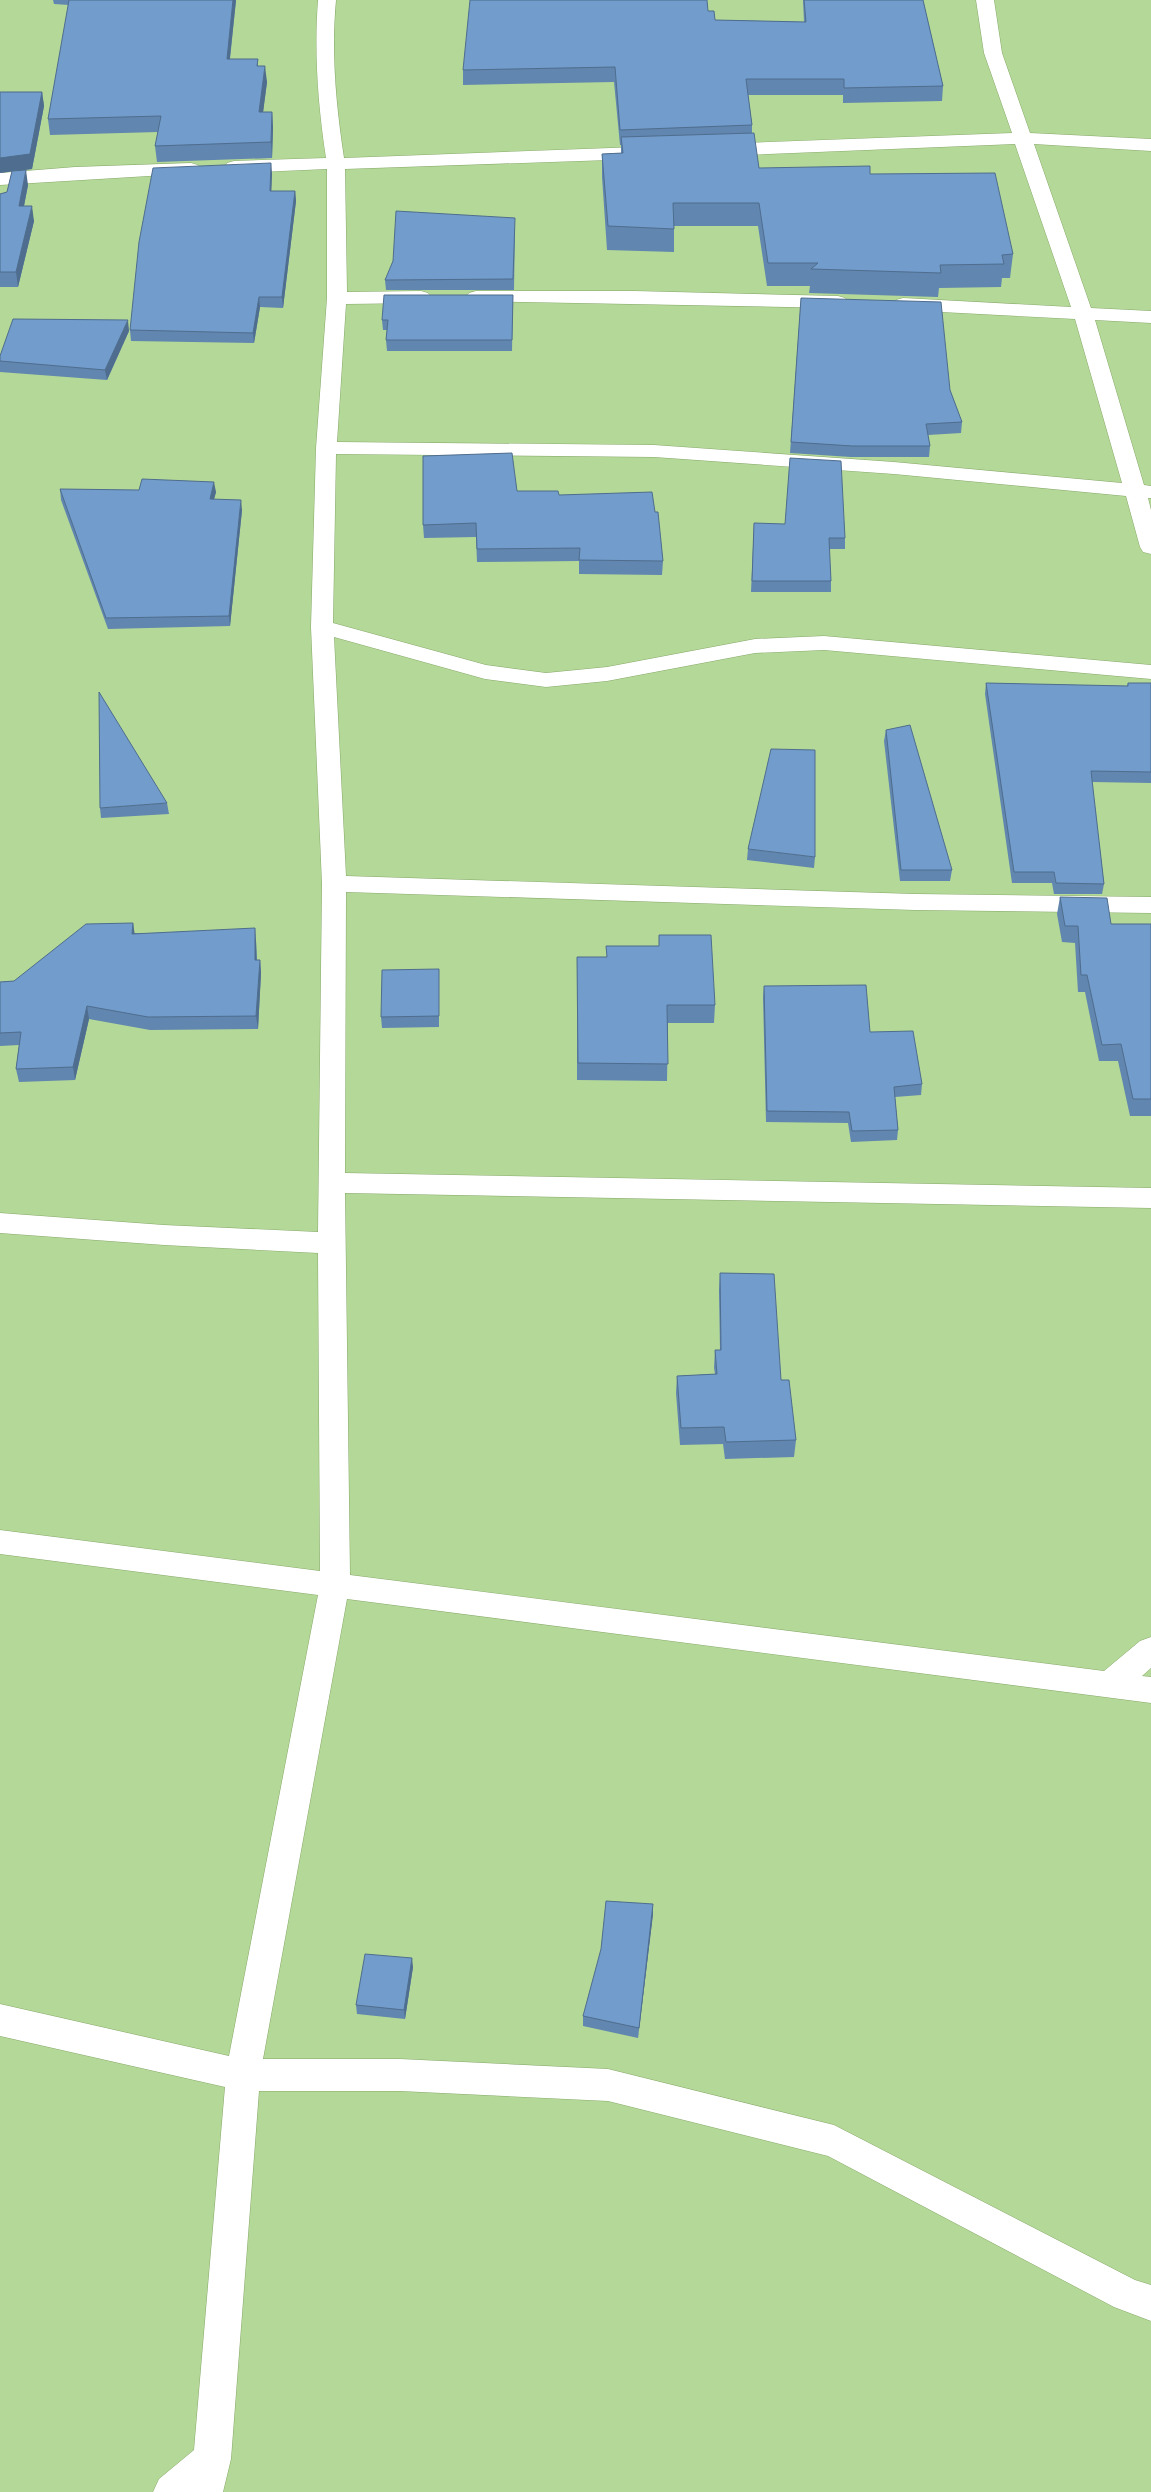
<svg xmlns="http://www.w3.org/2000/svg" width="1151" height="2492" font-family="'Archivo Narrow',sans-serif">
<rect width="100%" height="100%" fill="#b4d897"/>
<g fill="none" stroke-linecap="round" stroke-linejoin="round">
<g stroke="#87a96a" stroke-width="1">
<g id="minor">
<path d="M 318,0 L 336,0 C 331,53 336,105 344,158 L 638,147 L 645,149 L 647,153 L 645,157 L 638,159 L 345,169 L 347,292 L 421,291 L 428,293 L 431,297 L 428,301 L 421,303 L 346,304 L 337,442 L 654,445 L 894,462 L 1122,483 L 1075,319 L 903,310 L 896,308 L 893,304 L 896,300 L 903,298 L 1071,307 L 1015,144 L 718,156 L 711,154 L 709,150 L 711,146 L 718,144 L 1012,133 L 984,53 L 976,0 L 994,0 L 1002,53 L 1030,133 L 1151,139 L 1151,151 L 1034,144 L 1091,308 L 1151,311 L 1151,323 L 1095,320 L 1144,485 L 1151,486 L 1151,498 L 1148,498 L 1151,510 L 1151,554 L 1143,552 L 1140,547 L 1126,496 L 894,474 L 654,457 L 336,454 L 333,623 L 486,665 L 546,673 L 607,667 L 755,639 L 824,636 L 1151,665 L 1151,679 L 824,650 L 755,653 L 607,681 L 546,687 L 485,679 L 334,637 L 346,876 L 915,894 L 1151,897 L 1151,913 L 915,910 L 346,892 L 345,1173 L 1151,1188 L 1151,1208 L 345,1193 L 350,1575 L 1104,1671 L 1140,1641 L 1151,1637 L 1151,1668 L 1142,1676 L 1151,1677 L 1151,1703 L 347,1599 L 263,2059 L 400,2059 L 608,2069 L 834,2125 L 1135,2280 L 1151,2285 L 1151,2321 L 1114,2307 L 828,2156 L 608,2101 L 400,2091 L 259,2091 L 231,2459 L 223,2492 L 153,2492 L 159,2479 L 194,2450 L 225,2087 L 0,2036 L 0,2004 L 229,2056 L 318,1595 L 0,1554 L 0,1530 L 320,1571 L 318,1253 L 164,1245 L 0,1233 L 0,1213 L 164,1225 L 318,1232 L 322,884 L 311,627 L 316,448 L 327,298 L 327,169 L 234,173 L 227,171 L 225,167 L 227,163 L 234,161 L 326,158 C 318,105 314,53 318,0 Z"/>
<polygon points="191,163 198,165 200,169 198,173 0,185 0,173 75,167"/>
<polygon points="476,291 634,291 838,296 845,298 848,302 845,306 838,308 469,301 466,297 469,293"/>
</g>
</g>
<use href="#minor" fill="#fff" fill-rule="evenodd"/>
</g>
<g fill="#6186af">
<polygon points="53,0 236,0 230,59 258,59 258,66 267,82 263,112 272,112 273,128 272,158 157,162 155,146 158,132 50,135 48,119 69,5 54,4"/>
<polygon points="803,0 923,0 943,86 942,101 843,103 843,95 748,95 752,125 752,133 759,168 870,174 1013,254 1010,278 1002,278 1001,287 939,288 938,297 809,293 810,286 767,286 758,226 674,226 674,252 607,250 602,177 602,154 621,153 621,145 620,145 614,82 463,85 463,70 708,11 715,20 804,22"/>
<polygon points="42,92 44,106 32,169 14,171 28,185 24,206 34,221 18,287 0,287 0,194 7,192 12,171 0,173"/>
<polygon points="272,173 271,191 295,191 296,201 283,308 260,307 254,343 131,341 130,330"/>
<polygon points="515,229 514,290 386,290 385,280"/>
<polygon points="513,295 512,351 387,351 386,340 387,330 383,330 382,320"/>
<polygon points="801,298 950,390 962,422 961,433 928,435 930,446 929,457 851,457 790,453"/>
<polygon points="129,331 107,380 0,372 0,356"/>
<polygon points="60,489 216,492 214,499 242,510 230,626 108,629 61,500"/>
<polygon points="517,491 663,561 662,575 579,574 579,561 477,562 476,537 424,538 423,525"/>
<polygon points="754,523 845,538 845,549 829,549 831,581 831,592 751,592"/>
<polygon points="986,683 1127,686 1128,683 1151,683 1151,783 1092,782 1104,884 1102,894 1054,894 1052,883 1012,883 985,694"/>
<polygon points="886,730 952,870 950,881 900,881 884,741"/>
<polygon points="167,803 169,814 101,818 100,808"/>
<polygon points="748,849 815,857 814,868 747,860"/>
<polygon points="1060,897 1111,924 1151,924 1151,1116 1130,1116 1118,1061 1099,1061 1085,992 1078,992 1075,943 1062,942 1057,914"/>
<polygon points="133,923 134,933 256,941 257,960 260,960 261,973 258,1029 150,1030 89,1019 75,1080 19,1082 16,1069 19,1045 0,1046 0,982 14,981"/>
<polygon points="659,935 715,1005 714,1023 668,1023 667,1081 577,1080 577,957 606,957 659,946"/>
<polygon points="439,969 439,1027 382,1028 381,1017"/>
<polygon points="764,986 922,1084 921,1095 895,1097 898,1130 897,1140 851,1142 848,1123 766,1122 763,997"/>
<polygon points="720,1273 781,1380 796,1440 794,1457 725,1459 723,1444 680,1445 676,1393 677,1376 715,1374 714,1368 715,1350 720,1350 719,1290"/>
<polygon points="653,1914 638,2038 583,2026 583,2016"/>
<polygon points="413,1967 405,2019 357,2014 356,2005"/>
</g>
<g fill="#4f6d8e">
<polygon points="233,0 236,0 228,75 227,59"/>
<polygon points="265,66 267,82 261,128 259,112"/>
<polygon points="42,92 44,106 32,169 0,173 0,158"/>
<polygon points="272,112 273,128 272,158 271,142"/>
<polygon points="271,163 272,173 271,201 270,191"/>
<polygon points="26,170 28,185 21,221 19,206"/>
<polygon points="295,191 296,201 283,308 282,297"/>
<polygon points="32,206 34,221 18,287 16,272"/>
<polygon points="259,297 260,307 254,343 253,333"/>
<polygon points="128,320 129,331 107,380 105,370"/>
<polygon points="214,482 216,492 211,510 210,499"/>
<polygon points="241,500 242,510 230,626 229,616"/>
<polygon points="133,923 135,936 132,934"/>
<polygon points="255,928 256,941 257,973 255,960"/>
<polygon points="260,960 261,973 258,1029 256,1016"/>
<polygon points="87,1006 89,1019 75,1080 73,1067"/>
<polygon points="653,1904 653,1914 638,2038 639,2028"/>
<polygon points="412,1958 413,1967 405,2019 404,2010"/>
</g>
<g fill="#719ccb" stroke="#4f6d8e">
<polygon points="69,0 233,0 227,59 258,59 257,66 265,66 259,112 272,112 271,142 155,146 161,116 48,119"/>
<polygon points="470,0 707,0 708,11 714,11 715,20 806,22 804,0 923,0 943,86 844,88 844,79 746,79 752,125 620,130 615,67 463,70"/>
<polygon points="0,92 42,92 30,154 0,158"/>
<polygon points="754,133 759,168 870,166 870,174 995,173 1013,254 1002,255 1004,264 940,265 941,273 811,269 818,263 768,263 759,203 673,203 674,229 608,226 602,154 623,153 621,137"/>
<polygon points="271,163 270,191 295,191 282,297 259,297 253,333 130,330 139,242 153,168"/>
<polygon points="26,170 19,206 32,206 16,272 0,272 0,194 7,192 12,171"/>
<polygon points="396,211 515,218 513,279 385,280 393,261"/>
<polygon points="384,295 513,295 512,340 386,340 388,320 382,320"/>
<polygon points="801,298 941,302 950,390 962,422 926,424 930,446 852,446 791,442"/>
<polygon points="13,319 128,320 105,370 0,361 0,356"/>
<polygon points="512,453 517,491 558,491 559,495 652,492 655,512 658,512 663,561 579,560 580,548 477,549 476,523 423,525 423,456"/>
<polygon points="790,458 841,461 845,538 829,538 831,581 752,581 754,523 785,524"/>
<polygon points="142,479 214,482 210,499 241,500 229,616 106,618 60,489 139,490"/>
<polygon points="986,683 1128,686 1128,683 1151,683 1151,772 1091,771 1104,884 1056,883 1054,872 1014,872"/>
<polygon points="99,692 167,803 100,808"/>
<polygon points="910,725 952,870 901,870 886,730"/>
<polygon points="771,749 815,750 815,857 748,849"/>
<polygon points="1060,897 1107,898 1111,924 1151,924 1151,1099 1133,1099 1121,1044 1102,1045 1087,975 1081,975 1078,926 1065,926"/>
<polygon points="133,923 132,934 255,928 255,960 260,960 256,1016 148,1017 87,1006 73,1067 16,1069 21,1032 0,1033 0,982 14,981 86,924"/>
<polygon points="659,935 711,935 715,1005 667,1005 668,1064 578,1063 577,957 607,957 606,946 659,946"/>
<polygon points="439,969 439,1016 381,1017 382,970"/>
<polygon points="866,985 870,1032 913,1031 922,1084 894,1087 898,1130 852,1131 849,1112 767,1111 764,986"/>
<polygon points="720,1273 774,1274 781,1380 789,1380 796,1440 726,1442 724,1427 681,1428 677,1376 717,1374 715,1350 721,1350"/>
<polygon points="606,1901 653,1904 639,2028 583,2016 601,1949"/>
<polygon points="365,1954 412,1958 404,2010 356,2005"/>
</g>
</svg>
